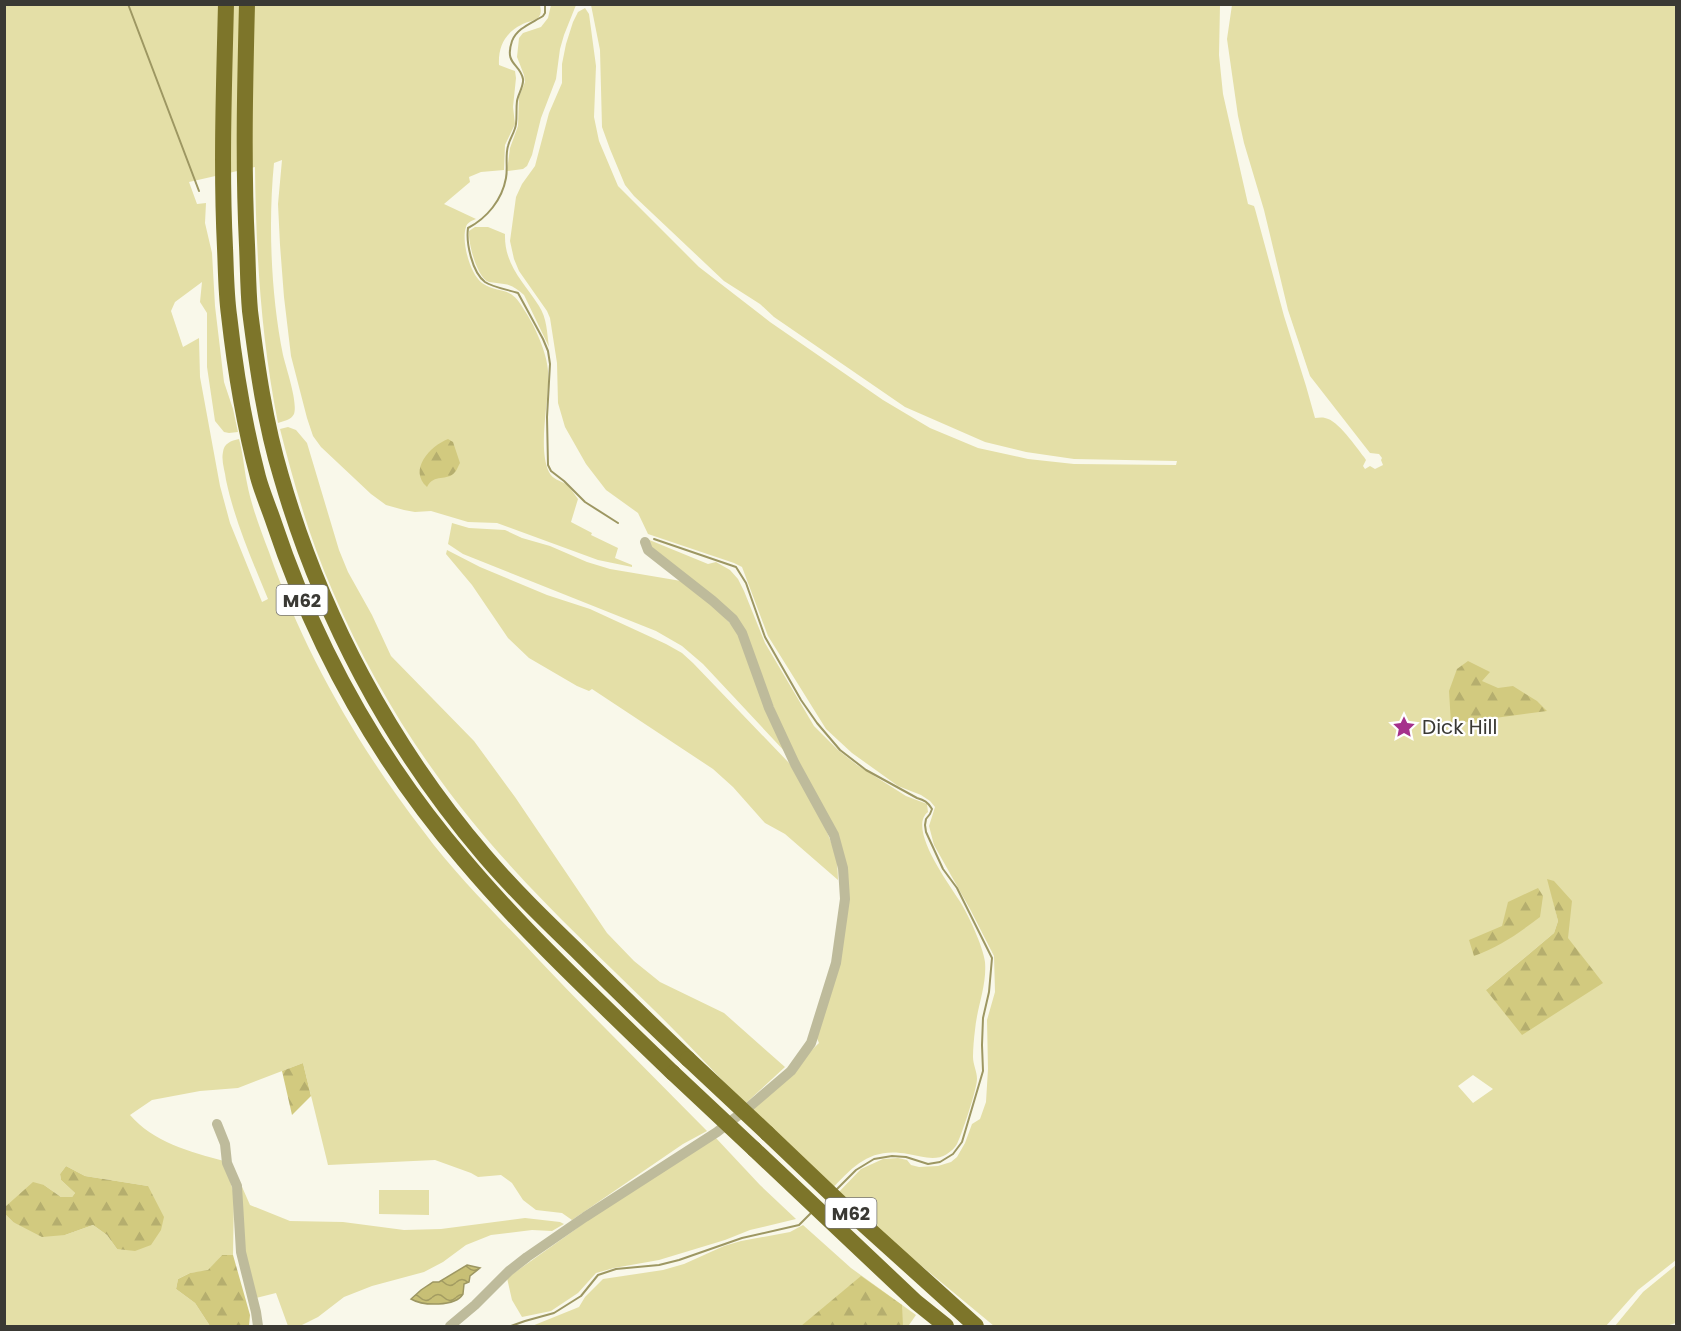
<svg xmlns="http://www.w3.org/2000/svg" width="1681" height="1331" font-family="Poppins,sans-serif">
<defs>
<pattern id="forest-firs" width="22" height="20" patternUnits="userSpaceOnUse" patternTransform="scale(1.5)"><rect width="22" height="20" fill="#d2ca7f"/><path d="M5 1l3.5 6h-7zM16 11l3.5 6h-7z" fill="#b5ae6e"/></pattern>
<pattern id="water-waves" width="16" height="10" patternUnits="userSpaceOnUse" patternTransform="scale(1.5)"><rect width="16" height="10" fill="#c7bf75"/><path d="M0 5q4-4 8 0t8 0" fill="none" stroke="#a39c61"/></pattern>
</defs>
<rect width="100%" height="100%" fill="#f9f8ea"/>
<g fill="#e4dfa7" fill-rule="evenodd">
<path d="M 5,5 L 540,5 C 544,22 532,19 521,25 C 505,33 498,47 499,65 L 515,71 L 516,78 L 513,107 L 515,124 L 505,145 L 504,170 L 481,172 L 469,177 L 470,182 L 444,204 L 476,219 C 471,221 467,223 466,227 C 461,241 470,274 482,283 C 499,295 509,284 523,308 C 534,324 547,352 548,371 C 550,399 537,447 549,472 C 553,480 560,480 567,485 C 571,489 575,495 578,499 L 571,522 L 592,533 L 591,535 L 618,548 L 615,558 L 632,565 L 632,567 L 598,560 L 497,523 L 468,522 L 431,511 L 415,512 L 404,510 L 386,505 L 371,494 L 321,447 L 313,436 L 307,418 L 291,356 L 284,297 L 280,245 L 278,204 L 282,160 L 274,163 C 268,223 271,296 283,355 C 286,368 298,402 294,414 C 291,420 284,421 278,423 C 261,337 256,254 255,167 L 189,182 L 197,204 L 206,203 L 205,223 L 212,253 L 215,306 L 224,382 L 233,409 L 238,432 L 229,433 L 224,432 L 215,421 L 207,367 L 207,313 L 200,302 L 202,282 L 175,302 L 171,311 L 183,347 L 199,338 L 200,377 L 220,486 L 230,523 L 262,602 L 268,599 C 252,560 235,522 226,480 C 225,471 221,461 223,452 C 224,443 231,441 239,439 C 243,453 244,468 247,483 C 251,505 261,531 269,552 C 304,653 359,748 424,832 C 458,878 500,918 539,960 C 594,1018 651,1074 707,1131 L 683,1144 L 572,1220 L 562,1213 L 536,1210 L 523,1200 L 512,1183 L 501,1175 L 478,1177 L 471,1173 L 435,1160 L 328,1165 L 303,1063 L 238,1088 L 200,1091 L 152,1100 L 130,1115 C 153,1142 190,1152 224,1161 L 234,1194 L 233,1255 L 222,1255 L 208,1271 L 190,1273 L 178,1279 L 176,1289 L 195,1303 L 210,1326 L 5,1326 L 5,1214 L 13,1222 L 65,1235 L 93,1225 L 107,1235 L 117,1249 L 148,1186 L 85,1176 L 66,1166 L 60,1174 L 61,1180 L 75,1193 L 72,1197 L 61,1197 L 44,1185 L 5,1207 Z"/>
<polygon points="551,5 576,5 564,35 560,49 556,79 541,118 532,155 527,166 523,169 507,171 510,148 518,126 519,97 525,82 524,75 517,57 519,38 523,33 541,27 548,18"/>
<path d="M 591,5 L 1220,5 L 1219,55 L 1223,94 L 1248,204 L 1254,206 L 1255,209 L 1284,316 L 1306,386 L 1315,418 C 1318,418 1321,417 1325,418 C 1338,420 1356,447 1364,457 L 1366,460 L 1363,466 L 1365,469 L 1370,466 L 1375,469 L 1383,465 L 1381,460 L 1382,458 L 1379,454 L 1370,453 L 1310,376 L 1288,310 L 1264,210 L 1244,143 L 1238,116 L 1227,39 L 1232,5 L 1676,5 L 1676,1260 L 1638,1290 L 1606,1326 L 994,1326 L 836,1195 L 861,1169 L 883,1159 L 898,1158 L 907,1160 L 911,1165 L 919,1167 L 938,1166 L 951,1162 L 957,1157 L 965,1143 L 972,1124 L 980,1119 L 986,1102 L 988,1069 L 987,1020 L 995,992 L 994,956 L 970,909 L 934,845 L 929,826 L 935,807 L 930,801 L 921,795 L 898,786 L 852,753 L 826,729 L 768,636 L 742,567 L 734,563 L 648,534 L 638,513 L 606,490 L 586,464 L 565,427 L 558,403 L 557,363 L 550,318 L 547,311 L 519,271 L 514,259 L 510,241 L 516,197 L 522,184 L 535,166 L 549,113 L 562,83 L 562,64 L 566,44 L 573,22 L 578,12 L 585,8 L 589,14 L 596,66 L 594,117 L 599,141 L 618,186 L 699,267 L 770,322 L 883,400 L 930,428 L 978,448 L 1028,459 L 1074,464 L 1176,465 L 1177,461 L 1074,459 L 1026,452 L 985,442 L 905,407 L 774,317 L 760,304 L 724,281 L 634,196 L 625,185 L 610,149 L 602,127 L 600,50 ZM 1548,879 L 1568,938 L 1486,990 L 1554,933 L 1558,921 ZM 1473,1075 L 1493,1089 L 1473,1103 L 1458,1086 Z"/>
<path d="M 475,227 L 488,227 L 505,234 C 504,265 524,282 539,306 C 547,318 547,333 549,347 L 524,295 C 518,290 512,285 504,284 C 499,283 494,283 489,282 C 477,278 468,243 469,231 Z"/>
<path d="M 288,427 L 296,430 L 307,443 L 339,550 L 348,572 L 372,615 L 391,656 L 474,741 L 515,797 L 607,933 L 634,961 L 660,982 L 724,1013 L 785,1067 L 745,1104 C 714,1072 685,1040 653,1009 C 591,948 526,888 471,820 C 415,751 368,674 333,592 C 310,540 294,484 280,429 Z"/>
<polygon points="452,523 469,528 505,530 522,538 550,546 587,562 610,569 687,582 708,599 737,631 788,755 703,664 682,646 656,631 463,554 448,544"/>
<path d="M 647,539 L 708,564 L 716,562 L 730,570 L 738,579 L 744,591 L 765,643 L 814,726 L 838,750 L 857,765 L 906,796 L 927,804 L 928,812 C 907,828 949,884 959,900 C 968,914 983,946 985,962 C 987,985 977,1007 975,1030 C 974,1038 973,1048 973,1057 C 973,1064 977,1072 977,1079 C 977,1089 962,1134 957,1144 C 955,1148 951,1151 947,1154 C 934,1162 922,1156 908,1154 C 871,1147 854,1165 831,1190 L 750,1110 L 819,1043 L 816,1036 L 841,958 L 847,874 L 794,758 L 743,631 L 653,552 Z"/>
<polygon points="447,550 480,567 547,595 590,609 666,644 682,653 693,663 790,764 825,827 837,857 838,880 785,834 765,823 733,787 713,769 592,689 589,691 577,686 529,658 508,638 472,585 446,554"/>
<polygon points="715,1137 760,1185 796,1219 750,1230 725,1240 659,1260 614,1268 596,1273 578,1293 551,1311 522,1317 512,1300 507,1278 576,1229 623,1193"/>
<polygon points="239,1180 250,1205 290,1221 343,1222 404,1230 441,1229 525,1218 560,1222 564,1224 552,1231 532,1230 491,1235 466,1245 443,1262 424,1272 372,1286 344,1297 318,1317 300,1326 288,1326 276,1293 256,1298 244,1253"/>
<polygon points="379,1190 429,1190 429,1215 379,1214"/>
<polygon points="803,1225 851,1268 916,1315 909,1325 911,1326 532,1326 579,1307 585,1297 603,1279 663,1270 684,1264 724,1246 741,1241 790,1232"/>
<polygon points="1676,1265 1676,1323 1666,1326 1615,1326 1643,1292"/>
</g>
<g fill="url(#forest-firs)">
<path d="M 448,439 L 453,442 L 460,463 C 458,466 457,470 455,472 C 447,482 434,473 427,487 C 408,470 430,446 448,439 Z"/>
<polygon points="1468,661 1490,672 1482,681 1498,688 1513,686 1537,701 1547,711 1451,724 1449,691 1457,669"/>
<polygon points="1547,879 1554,881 1572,901 1568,938 1603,983 1522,1035 1486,990 1554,933 1558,921"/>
<path d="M 1538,888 L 1543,896 L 1540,917 C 1519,933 1499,947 1474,956 L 1469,940 L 1502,926 L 1508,902 Z"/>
<polygon points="303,1063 311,1096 292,1115 282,1071"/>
<polygon points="66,1166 85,1176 148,1186 164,1217 161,1230 151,1245 135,1251 117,1249 107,1235 93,1225 65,1235 42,1237 13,1222 5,1214 5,1207 33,1182 44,1185 61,1197 72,1197 75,1193 61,1180 60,1174"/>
<polygon points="222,1255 233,1255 250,1315 249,1326 210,1326 195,1303 176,1289 178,1279 190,1273 208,1270"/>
<polygon points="861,1276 902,1305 903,1326 801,1326"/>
</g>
<path fill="url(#water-waves)" stroke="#9d9762" stroke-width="1.5" d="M 467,1265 L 480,1268 L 470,1276 L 469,1282 L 464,1284 C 464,1285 463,1293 463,1294 C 455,1307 423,1306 411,1299 L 421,1290 L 433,1282 L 439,1282 Z"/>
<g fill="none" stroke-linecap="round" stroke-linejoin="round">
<g stroke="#9d9762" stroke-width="2">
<polyline points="128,4 199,191"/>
<path d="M 545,4 L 545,13 L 543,16 C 532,23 517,28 512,41 C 504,65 520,63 523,79 C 524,86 518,94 517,101 C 516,109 517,116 516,124 C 515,132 510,138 508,146 C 505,156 508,168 506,178 C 502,200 487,218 468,228 C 466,243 472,272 485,282 C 492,287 509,290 518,293 L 543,339 L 548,351 L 550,364 L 547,417 L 548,465 L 551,471 L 564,481 L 585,502 L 618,523"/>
<path d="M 654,539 L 736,567 L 746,583 L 765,637 L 801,700 L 817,723 L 840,750 L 866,770 L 917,798 C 924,800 928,802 932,809 L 930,814 L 926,819 L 925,825 L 926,832 L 943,869 L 957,888 L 992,958 L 989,992 L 983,1018 L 982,1045 L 983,1071 L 962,1142 L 953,1154 L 940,1162 L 928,1164 L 906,1157 L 892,1156 L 874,1159 L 856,1170 L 836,1190"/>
<polyline points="511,1326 525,1321 554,1313 581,1296 598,1275 616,1269 659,1265 679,1260 742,1238 799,1225 812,1212"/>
</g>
<g stroke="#bebb9b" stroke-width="10">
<polyline points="217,1124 225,1144 227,1163 237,1186 241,1252 256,1312 258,1326"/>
<polyline points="450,1326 475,1305 509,1271 527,1257 585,1217 717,1132 749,1107 791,1071 811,1043 836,963 845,899 843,868 834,835 795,764 769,708 742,633 733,619 713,601 648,550 645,542"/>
</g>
<g stroke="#7d752a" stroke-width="16">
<path d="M 226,4 C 224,86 221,167 225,248 C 226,270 226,293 229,315 C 235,369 244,424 258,477 C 262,492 269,508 274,523 C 315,646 379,761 464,860 C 528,936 602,1004 673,1073"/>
<path d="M 247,4 C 245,85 243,165 247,245 C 248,267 248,289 250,311 C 257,366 265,423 281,476 C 321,615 390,745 484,855 C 513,889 544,919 576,950 C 613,987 650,1023 688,1059"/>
<polyline points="767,1133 852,1214 976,1326"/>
<polyline points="754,1149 916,1302 946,1326"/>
</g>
<g stroke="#7d752a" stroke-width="16">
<polyline points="688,1059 767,1133"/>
<polyline points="673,1073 754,1149"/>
</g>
</g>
<defs>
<g id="sight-bare" transform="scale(1.8)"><path d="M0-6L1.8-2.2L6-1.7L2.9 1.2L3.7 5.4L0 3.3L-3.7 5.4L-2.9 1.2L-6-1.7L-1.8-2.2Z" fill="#a5318c" stroke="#fff" stroke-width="2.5" paint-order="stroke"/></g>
</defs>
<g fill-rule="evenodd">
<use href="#sight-bare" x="1404" y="727"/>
</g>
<g text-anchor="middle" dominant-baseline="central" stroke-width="4.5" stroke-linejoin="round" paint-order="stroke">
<g fill="#fff" stroke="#757471" stroke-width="1.5">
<rect x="276.5" y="585" width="51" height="30" rx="4.5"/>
<rect x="825.5" y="1198" width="51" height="30" rx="4.5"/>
</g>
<g font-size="18" font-weight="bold" fill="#3a3934">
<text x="302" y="600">M62</text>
<text x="851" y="1213">M62</text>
</g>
<g font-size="20" fill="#3a3934" stroke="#fff" text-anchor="start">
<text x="1422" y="727">Dick Hill</text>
</g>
</g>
<rect width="1681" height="1331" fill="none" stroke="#3a3934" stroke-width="12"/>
</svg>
